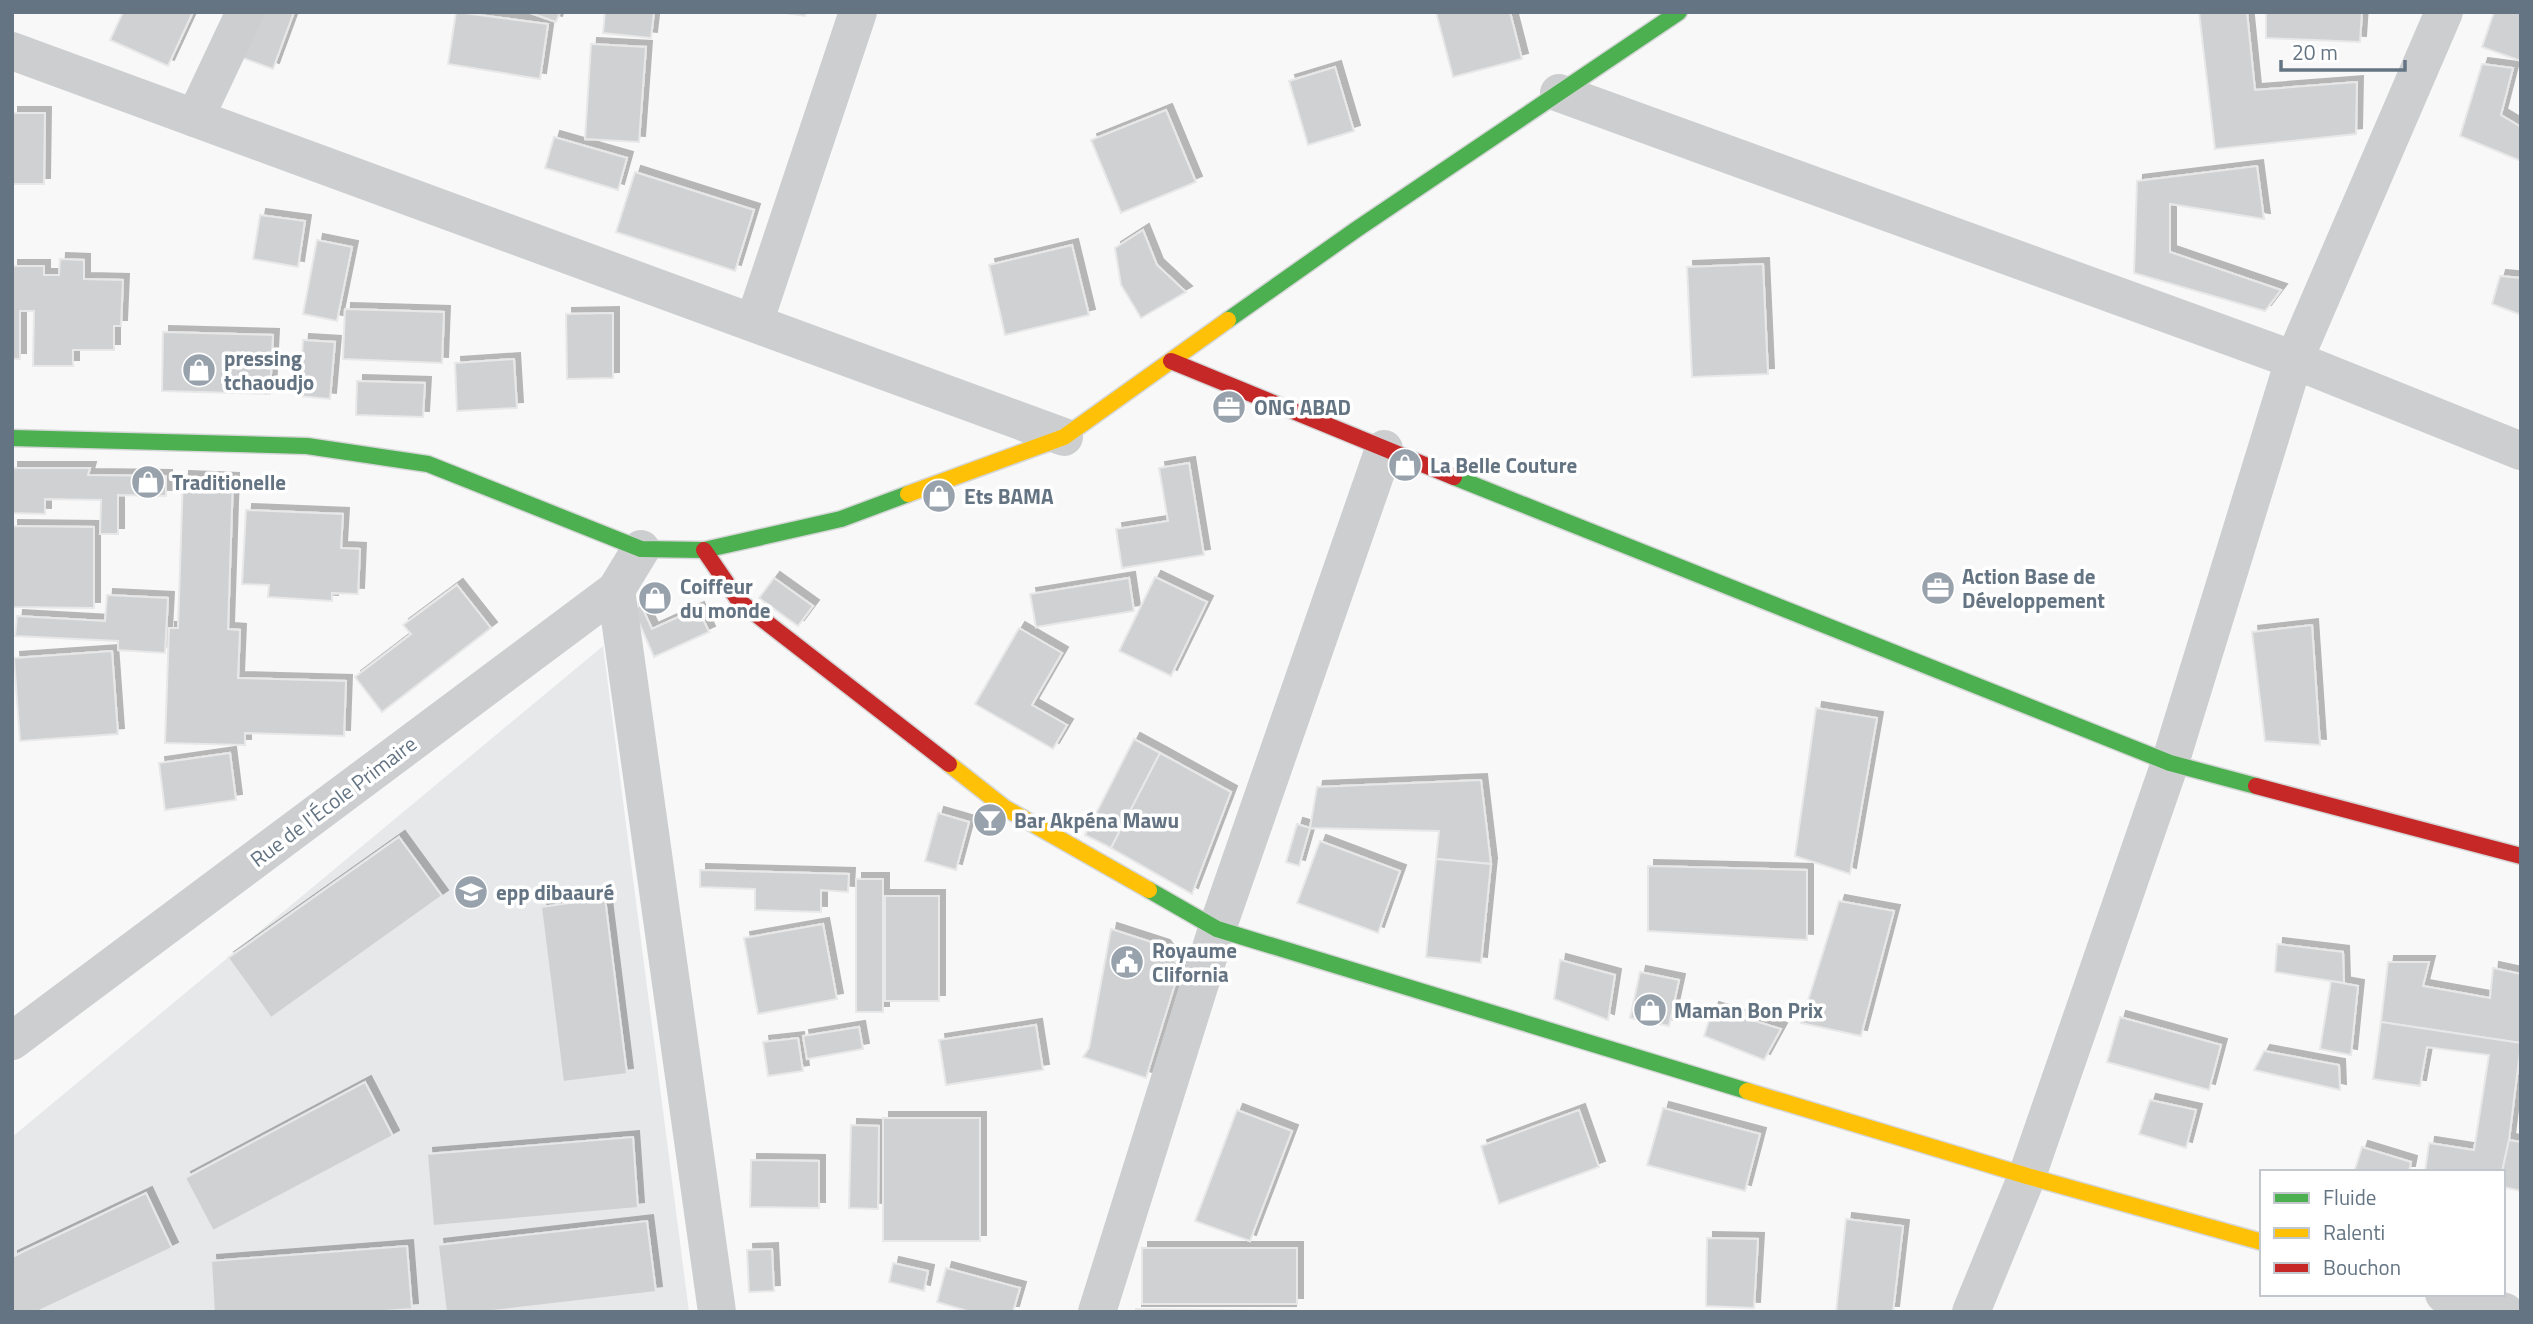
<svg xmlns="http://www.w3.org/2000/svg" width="2533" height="1324" font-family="'Titillium Web',sans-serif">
<defs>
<filter id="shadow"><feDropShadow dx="6" dy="-6" stdDeviation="0" flood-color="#0004"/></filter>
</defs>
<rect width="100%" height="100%" fill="#f8f8f8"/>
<polygon fill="#e7e8e9" points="603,646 689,1312 12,1312 12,1137"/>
<g fill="#cfd1d3" stroke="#e8e8e8" stroke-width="2" filter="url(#shadow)">
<polygon points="123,12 193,12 168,66 110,40"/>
<polygon points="261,12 294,12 273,69 243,58"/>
<polygon points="456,12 548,24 540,79 448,64"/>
<polygon points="528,12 560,12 556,22"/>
<polygon points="605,12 654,12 651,38 603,33"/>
<polygon points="778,12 806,12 805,16"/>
<polygon points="1436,12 1510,12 1522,59 1453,77"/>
<polygon points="2199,12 2247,12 2255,90 2357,82 2356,134 2215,149"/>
<polygon points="2266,12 2362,12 2360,42 2266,38"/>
<polygon points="2494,12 2521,12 2521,61 2482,47"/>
<polygon points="591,44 646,47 639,142 585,139"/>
<polygon points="2482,64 2513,68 2501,115 2521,127 2521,161 2460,136"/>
<polygon points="1335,67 1354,131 1308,145 1289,81"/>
<polygon points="1166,110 1196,182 1121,213 1091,140"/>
<polygon points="12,113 45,113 44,184 12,184"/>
<polygon points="554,137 627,158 618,190 545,168"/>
<polygon points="2257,166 2264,219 2170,204 2170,252 2281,290 2265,311 2134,273 2137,181"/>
<polygon points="635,172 754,210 735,271 616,232"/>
<polygon points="260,215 305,221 298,267 253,259"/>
<polygon points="1143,230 1157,265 1186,292 1141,318 1121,285 1115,248"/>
<polygon points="317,240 352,247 337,321 303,314"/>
<polygon points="1072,245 1089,315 1005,335 989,265"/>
<polygon points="60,259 84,260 84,279 123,280 121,326 114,326 114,350 73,350 73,366 33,366 34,311 20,311 20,359 12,359 12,266 44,266 44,275 59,275"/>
<polygon points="1763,264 1768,374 1692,377 1687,267"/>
<polygon points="2500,276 2521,278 2521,315 2492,304"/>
<polygon points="345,309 444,312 442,363 343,359"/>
<polygon points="613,313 613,378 567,379 566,314"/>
<polygon points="163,332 273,335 270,394 162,391"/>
<polygon points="303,340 335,342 330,399 299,396"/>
<polygon points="514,359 517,408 457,411 455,363"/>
<polygon points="357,381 425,383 423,417 356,415"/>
<polygon points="1189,463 1204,555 1122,568 1116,529 1168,521 1159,468"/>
<polygon points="12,468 90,468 88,475 166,476 166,496 118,495 118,534 100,534 101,500 45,499 45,514 12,513"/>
<polygon points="183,477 233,479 228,629 240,630 238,678 346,681 344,736 245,733 245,745 165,743 169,628 178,628"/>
<polygon points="246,510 343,514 341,548 360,549 358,594 332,593 332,601 268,597 269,585 242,584"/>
<polygon points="12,526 94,527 94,608 12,607"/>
<polygon points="1155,577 1207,602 1171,676 1119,651"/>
<polygon points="774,578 813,606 798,626 759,598"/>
<polygon points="1129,578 1134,611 1036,627 1030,594"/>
<polygon points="457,585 491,628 382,712 355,677 411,634 403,625"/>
<polygon points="107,595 168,598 165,653 118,650 118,641 15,636 17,616 105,621"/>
<polygon points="641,605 652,629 698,608 709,632 654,657 633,609"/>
<polygon points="2312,625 2320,745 2265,741 2252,632"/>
<polygon points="1019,628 1062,653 1032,705 1067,725 1053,749 975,704"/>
<polygon points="112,651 118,734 20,741 14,658"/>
<polygon points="1816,708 1877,718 1850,874 1795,856"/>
<polygon points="1134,739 1160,753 1111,848 1085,835"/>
<polygon points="230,753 236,800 165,810 159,763"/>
<polygon points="1160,753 1231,792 1192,894 1111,848"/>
<polygon points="1481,780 1491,864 1436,859 1439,831 1310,828 1317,787"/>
<polygon points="938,813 969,822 956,870 925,861"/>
<polygon points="1297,824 1310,828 1299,866 1286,862"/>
<polygon points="399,837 442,896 271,1018 228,958"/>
<polygon points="1320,841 1400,871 1378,933 1297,903"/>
<polygon points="1436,859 1491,864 1481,963 1426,957"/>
<polygon points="1648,866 1807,870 1807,940 1648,931"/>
<polygon points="700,870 849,874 848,892 821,890 821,912 755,910 755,889 700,887"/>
<rect x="856" y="879" width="27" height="133"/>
<rect x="885" y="896" width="54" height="105"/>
<polygon points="605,898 627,1074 563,1082 541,907"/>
<polygon points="1839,901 1894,911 1861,1036 1801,1023"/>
<polygon points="823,924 837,999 758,1014 744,938"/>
<polygon points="1111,929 1164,946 1180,968 1146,1078 1083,1057 1089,1048"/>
<polygon points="2277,944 2343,952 2344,983 2275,972"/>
<polygon points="1560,960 1615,975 1608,1020 1554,999"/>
<polygon points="2388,962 2429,962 2423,986 2490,998 2493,968 2521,974 2521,1043 2381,1022"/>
<polygon points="1640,972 1679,980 1669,1026 1630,1018"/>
<polygon points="2331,981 2358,986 2351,1055 2320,1049"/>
<polygon points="1713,1008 1781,1029 1764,1060 1704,1036"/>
<polygon points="2120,1017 2221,1045 2209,1090 2107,1062"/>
<polygon points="2381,1022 2521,1043 2509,1140 2502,1172 2425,1172 2429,1143 2474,1150 2489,1055 2427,1047 2420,1086 2373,1079"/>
<polygon points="1036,1025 1043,1070 946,1085 939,1040"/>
<polygon points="859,1027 863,1049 807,1059 803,1036"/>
<polygon points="798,1038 803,1071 768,1076 763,1042"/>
<polygon points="2264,1051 2339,1065 2340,1090 2254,1070"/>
<polygon points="365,1082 393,1136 213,1231 185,1178"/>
<polygon points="2150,1100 2196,1110 2186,1148 2139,1134"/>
<polygon points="1663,1108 1760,1134 1745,1191 1647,1165"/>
<polygon points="1237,1110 1292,1131 1250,1241 1195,1221"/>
<polygon points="1579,1110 1599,1167 1499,1204 1481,1146"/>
<rect x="883" y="1118" width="97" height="123"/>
<polygon points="851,1125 879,1126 878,1209 849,1208"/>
<polygon points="633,1137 638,1208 433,1226 427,1154"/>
<polygon points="2509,1140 2521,1142 2521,1191 2503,1187 2502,1172"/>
<polygon points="2362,1147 2411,1162 2409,1172 2354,1172"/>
<polygon points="751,1160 819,1161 819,1208 750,1207"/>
<polygon points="146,1193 172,1248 37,1312 12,1312 12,1257"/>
<polygon points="1846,1219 1903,1226 1893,1312 1836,1312"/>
<polygon points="647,1221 656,1292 484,1312 446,1312 438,1245"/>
<polygon points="1707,1238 1758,1239 1754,1308 1706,1306"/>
<polygon points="407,1246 412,1309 370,1312 214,1312 211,1261"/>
<rect x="1142" y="1248" width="155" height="56"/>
<polygon points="772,1249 774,1291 749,1292 747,1250"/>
<polygon points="893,1263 928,1271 924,1291 889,1282"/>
<polygon points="946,1268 1020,1288 1013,1312 971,1312 937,1302"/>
<polygon points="1136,1309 1290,1311 1290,1312 1136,1312"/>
</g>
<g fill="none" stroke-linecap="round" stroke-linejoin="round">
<g stroke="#d5d6d7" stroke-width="19">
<g id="fast">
<polyline points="1228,320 1357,229 1679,12"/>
<polyline points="12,438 307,446 428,464 641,549 704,550 841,519 908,494"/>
<polyline points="1454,477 2170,763 2256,786"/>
<polyline points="1149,890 1217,929 1747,1091"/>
</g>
</g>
<g stroke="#d5d6d7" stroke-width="19">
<g id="slow">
<polyline points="908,494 1064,437 1228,320"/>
<polyline points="949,764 1005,808 1149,890"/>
<polyline points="1747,1091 2027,1176 2262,1242"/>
</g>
</g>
<g stroke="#d5d6d7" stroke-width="19">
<g id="jam">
<polyline points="1171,361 1454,477"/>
<polyline points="704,550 739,601 949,764"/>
<polyline points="2256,786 2521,856"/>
</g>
</g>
<g stroke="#cdcecf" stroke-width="38">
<polyline points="12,51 1064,437"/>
<polyline points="1559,93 2294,360 2521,451"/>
<polyline points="195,118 245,12"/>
<polyline points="754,323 858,12"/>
<polyline points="616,590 717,1312"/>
<polyline points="12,1041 616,590 641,549"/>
<polyline points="2444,1294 2505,1312"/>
<polyline points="1097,1312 1217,929 1384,449"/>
<polyline points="1971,1312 2027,1176 2170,763 2294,360 2444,12"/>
</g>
<use href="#fast" stroke="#4caf50" stroke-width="16"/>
<use href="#slow" stroke="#ffc107" stroke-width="16"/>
<use href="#jam" stroke="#c62828" stroke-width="16"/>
</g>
<defs>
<g id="shop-disc" transform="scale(1.75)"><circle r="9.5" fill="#98a2ac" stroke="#fff"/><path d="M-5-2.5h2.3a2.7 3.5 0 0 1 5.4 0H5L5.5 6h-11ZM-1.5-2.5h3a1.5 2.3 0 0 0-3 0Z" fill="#fff"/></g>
<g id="office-disc" transform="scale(1.75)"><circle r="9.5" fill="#98a2ac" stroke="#fff"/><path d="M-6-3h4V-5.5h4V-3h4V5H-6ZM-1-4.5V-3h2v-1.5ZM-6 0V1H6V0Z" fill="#fff"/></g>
<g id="bar-disc" transform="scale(1.75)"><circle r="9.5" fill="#98a2ac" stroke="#fff"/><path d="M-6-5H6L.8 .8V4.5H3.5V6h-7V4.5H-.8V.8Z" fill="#fff"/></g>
<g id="school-disc" transform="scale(1.75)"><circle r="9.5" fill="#98a2ac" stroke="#fff"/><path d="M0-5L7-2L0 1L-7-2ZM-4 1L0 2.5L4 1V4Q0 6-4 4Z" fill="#fff"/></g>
<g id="civic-disc" transform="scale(1.75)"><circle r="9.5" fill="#98a2ac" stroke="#fff"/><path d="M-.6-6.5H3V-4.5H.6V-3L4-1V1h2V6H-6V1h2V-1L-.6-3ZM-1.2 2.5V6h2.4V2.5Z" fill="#fff"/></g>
</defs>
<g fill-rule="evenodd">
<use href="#shop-disc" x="199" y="370"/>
<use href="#office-disc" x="1229" y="407"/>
<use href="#shop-disc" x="1405" y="465"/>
<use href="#shop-disc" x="148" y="482"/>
<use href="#shop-disc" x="939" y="496"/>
<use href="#office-disc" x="1938" y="588"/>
<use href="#shop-disc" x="655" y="598"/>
<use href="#bar-disc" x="990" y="820"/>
<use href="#school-disc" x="471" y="892"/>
<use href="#civic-disc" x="1127" y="962"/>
<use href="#shop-disc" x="1650" y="1010"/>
</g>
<g text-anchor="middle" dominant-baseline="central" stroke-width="7" stroke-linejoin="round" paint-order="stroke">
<g font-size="21" font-weight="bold" fill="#647483" stroke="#fff" text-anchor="start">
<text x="224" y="358">pressing<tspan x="224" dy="24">tchaoudjo</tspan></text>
<text x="1254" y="407">ONG ABAD</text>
<text x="1430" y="465">La Belle Couture</text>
<text x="172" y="482">Traditionelle</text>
<text x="964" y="496">Ets BAMA</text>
<text x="1962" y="576">Action Base de<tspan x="1962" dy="24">Développement</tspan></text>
<text x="680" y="586">Coiffeur<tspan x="680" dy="24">du monde</tspan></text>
<text x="1014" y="820">Bar Akpéna Mawu</text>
<text x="496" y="892">epp dibaauré</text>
<text x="1152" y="950">Royaume<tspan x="1152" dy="24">Clifornia</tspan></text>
<text x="1674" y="1010">Maman Bon Prix</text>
</g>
<g font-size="21" fill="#647483" stroke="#fff">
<text transform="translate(333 801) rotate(-37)">Rue de l'École Primaire</text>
</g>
</g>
<rect width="2533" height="1324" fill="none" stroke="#647483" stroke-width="28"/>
<rect x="2260" y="1170" width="245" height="126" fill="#ffffff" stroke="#c1c7cd" stroke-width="2"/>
<rect x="2274" y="1193" width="35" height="10" fill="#4caf50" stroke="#c1c7cd" stroke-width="2"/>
<text x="2323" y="1205" font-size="21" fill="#647483">Fluide</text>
<rect x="2274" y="1228" width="35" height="10" fill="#ffc107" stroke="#c1c7cd" stroke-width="2"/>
<text x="2323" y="1240" font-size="21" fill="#647483">Ralenti</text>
<rect x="2274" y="1263" width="35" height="10" fill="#c62828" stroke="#c1c7cd" stroke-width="2"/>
<text x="2323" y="1275" font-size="21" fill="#647483">Bouchon</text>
<path d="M2281 60v10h124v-10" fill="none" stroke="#647483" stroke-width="3.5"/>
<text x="2292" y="60" font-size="21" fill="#647483" stroke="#ffffff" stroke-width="5" paint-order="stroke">20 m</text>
</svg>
